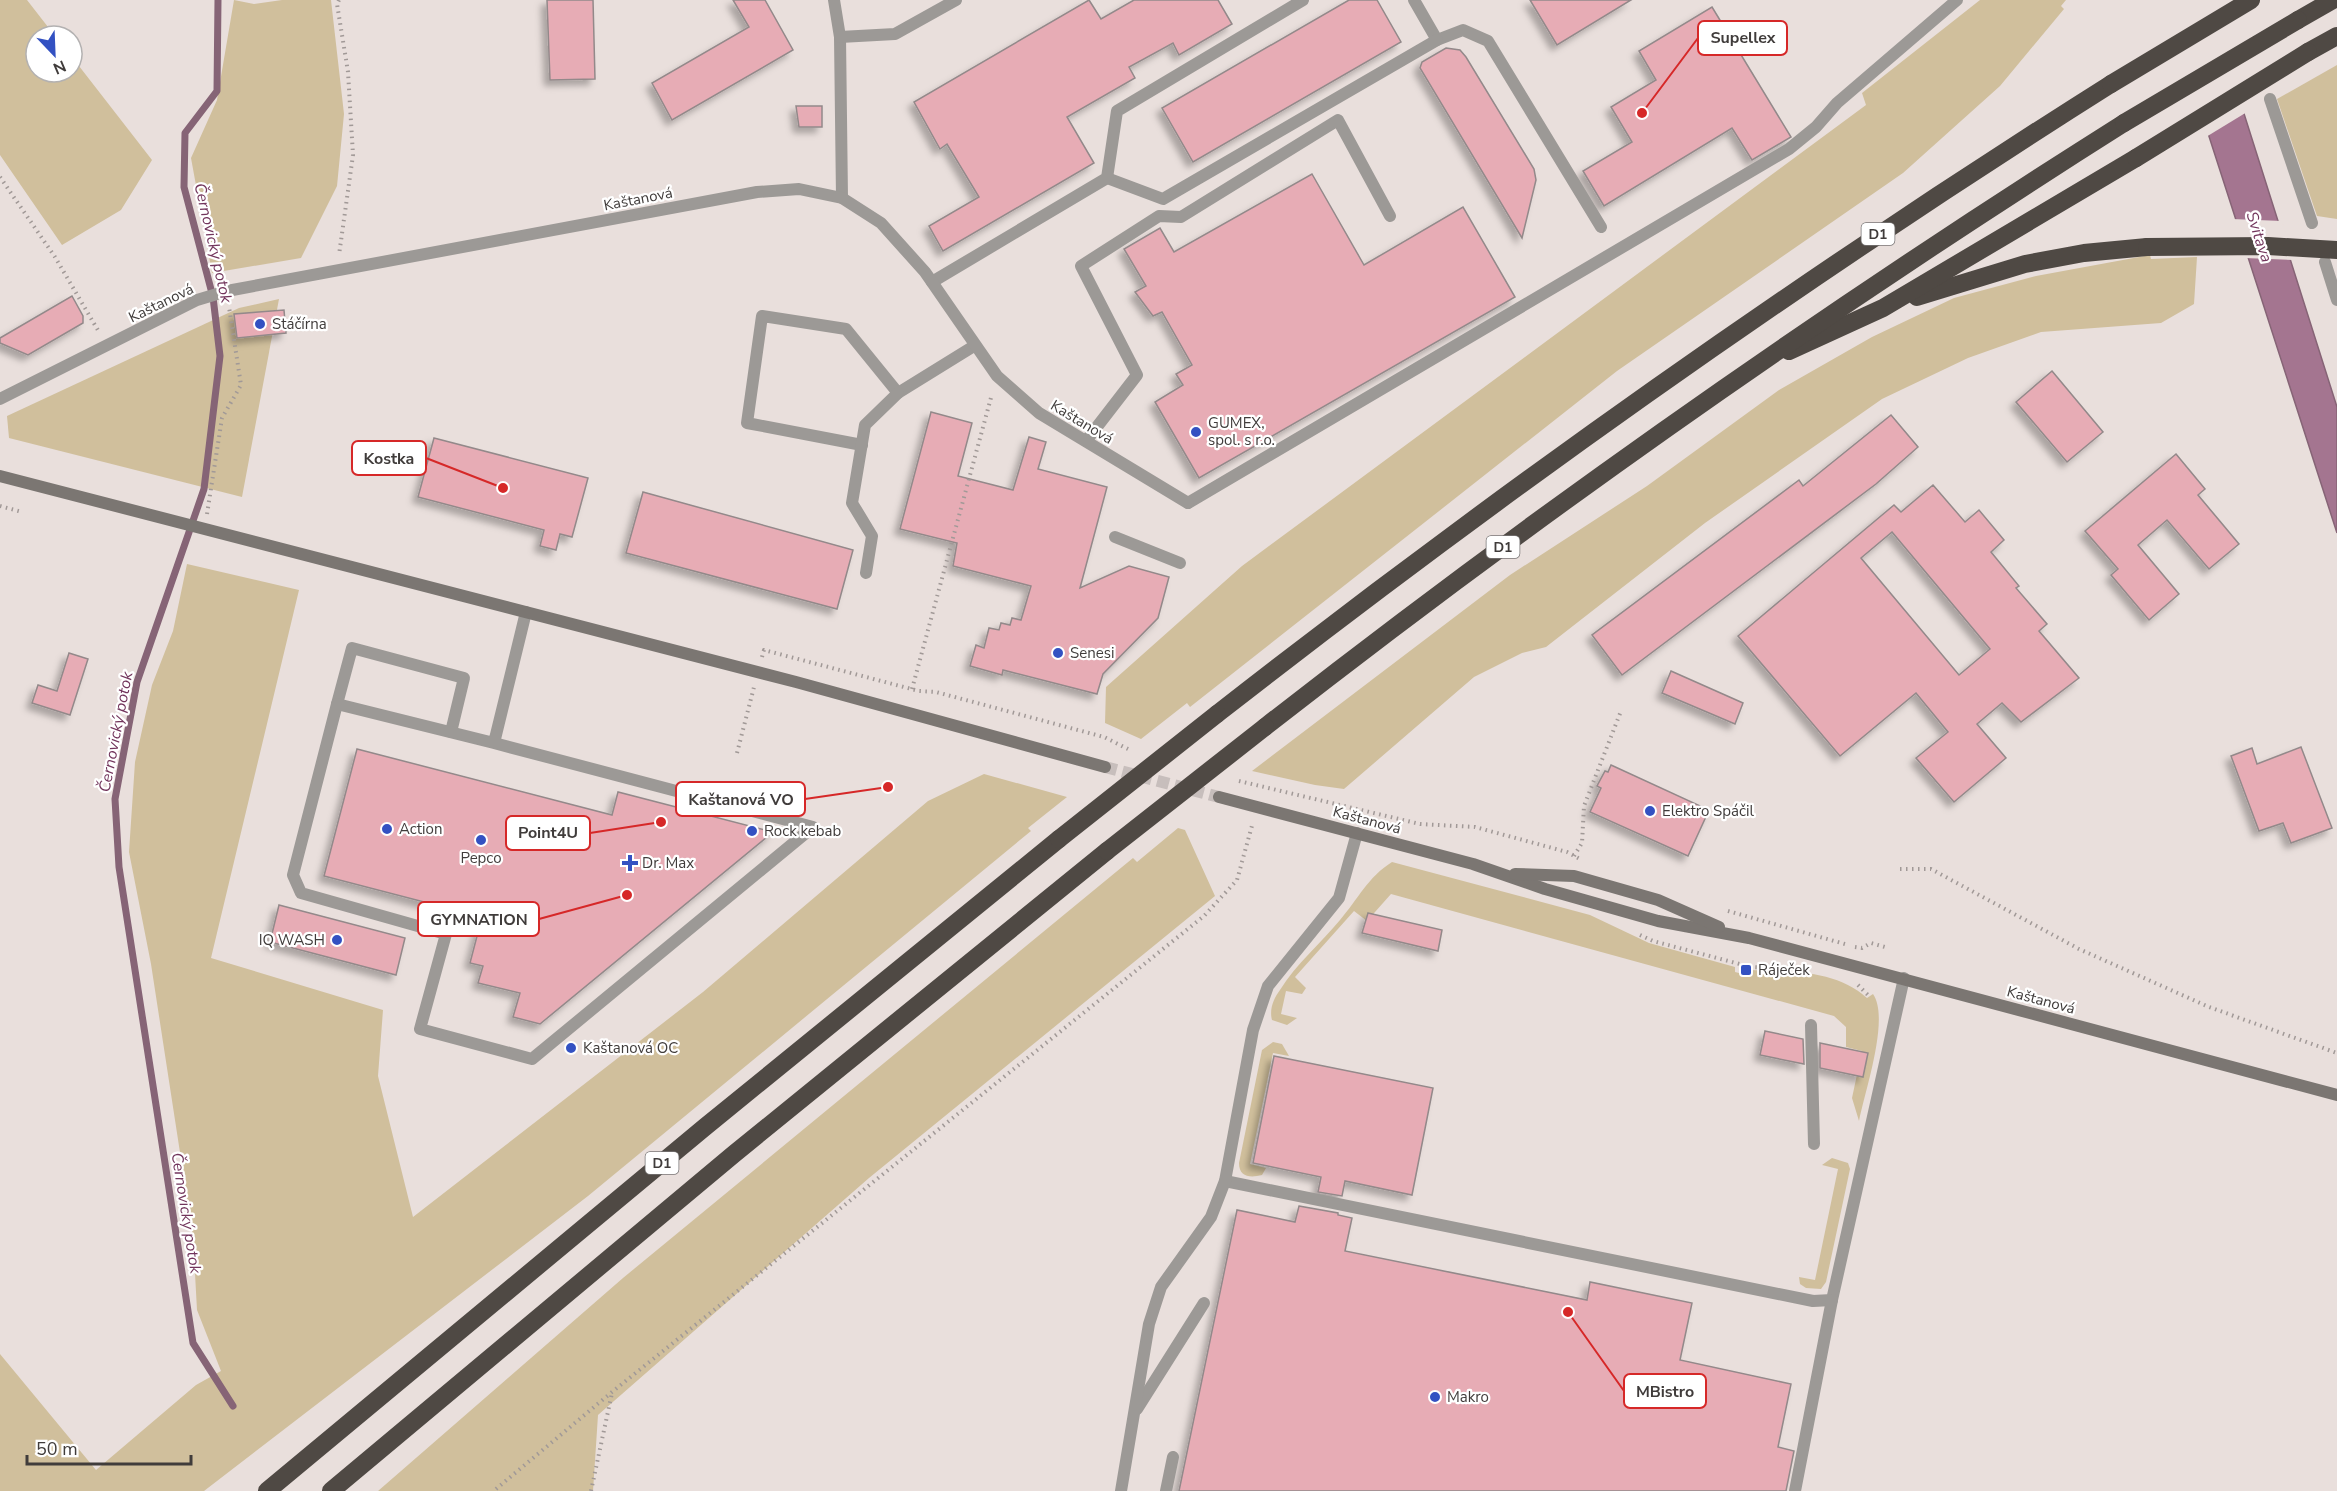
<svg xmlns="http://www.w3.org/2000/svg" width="2337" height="1491" font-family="'Nunito Sans',sans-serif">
<defs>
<filter id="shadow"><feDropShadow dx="-5.5" dy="5.5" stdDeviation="3" flood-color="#0004"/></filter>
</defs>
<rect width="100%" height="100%" fill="#e9dfdc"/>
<g fill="#d0bf9c">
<polygon points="0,0 27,0 55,36 36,36 36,72 72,72 72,57 152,160 121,210 62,245 0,155"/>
<polygon points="234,0 254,4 282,0 331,0 344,114 337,186 301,258 212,273 191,158 217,100"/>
<polygon points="1980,0 2066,0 2061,6 2064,9 2000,86 1903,173 1617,371 1190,707 1187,703 1141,739 1105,723 1106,687 1242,566 1866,105 1862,93"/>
<polygon points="2337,65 2337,219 2317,216 2277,99"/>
<polygon points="2150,255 2151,259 2197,257 2194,304 2161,323 2041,332 1968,358 1882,399 1705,523 1546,647 1522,653 1474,677 1344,789 1315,785 1252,771 1510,575 1647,486 1779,390 1872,337 1954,298 2036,276"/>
<polygon points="279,299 242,497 9,438 7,416 239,308"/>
<polygon points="187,564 299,590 211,958 383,1010 378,1076 413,1217 703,992 928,801 984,774 1067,797 1028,828 1031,831 588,1196 204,1491 0,1491 0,1354 96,1470 196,1385 221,1371 197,1310 193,1237 151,964 129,852 135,762 152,685 173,631"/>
<polygon points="1178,828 1185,830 1215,896 869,1178 598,1415 593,1491 378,1491 623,1278 1133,858 1137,862"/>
<path d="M 1392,862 L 1590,915 L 1649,943 L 1735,967 L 1735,972 L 1747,975 L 1749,970 C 1788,971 1837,970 1867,998 L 1873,994 C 1890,1018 1865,1091 1859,1121 L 1852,1098 L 1862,1051 L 1846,1047 L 1846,1027 L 1834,1016 L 1391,894 L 1367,921 L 1354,911 L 1295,977 L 1306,988 L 1302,994 L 1286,991 L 1281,1014 L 1297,1018 L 1287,1025 L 1272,1020 C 1269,1009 1274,998 1280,990 C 1296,964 1321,943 1340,920 C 1358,899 1368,877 1392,862 Z"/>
<path d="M 1273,1042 L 1282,1044 L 1289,1056 L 1273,1053 L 1250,1164 L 1266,1168 L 1262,1175 C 1250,1178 1239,1177 1239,1163 L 1262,1050 Z"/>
<polygon points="1832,1158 1848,1163 1850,1169 1826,1282 1821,1289 1806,1288 1800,1284 1799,1277 1815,1280 1838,1169 1822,1165"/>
</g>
<polygon fill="#a47590" stroke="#866476" stroke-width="1.5" points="2165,0 2208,0 2337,407 2337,533"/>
<g fill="#e9dfdc">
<polygon points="2162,0 2211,0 2247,112 2206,137"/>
<polygon points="2232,219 2282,221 2293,260 2245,258"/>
</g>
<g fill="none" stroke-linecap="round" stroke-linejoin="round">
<polyline stroke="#866476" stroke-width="7" points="218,0 217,91 185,133 184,187 213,297 220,356 204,489 137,682 115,799 119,867 193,1343 233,1406"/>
</g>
<g fill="#e7acb5" stroke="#93898a" stroke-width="1.5" fill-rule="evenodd" filter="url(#shadow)">
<polygon points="547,0 593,0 595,79 550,80"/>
<polygon points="733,0 765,0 793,50 672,120 652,83 749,27"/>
<polygon points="1089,0 1101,19 1134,0 1218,0 1232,24 1179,55 1173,43 1129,67 1135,78 1067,117 1094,163 943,251 929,226 979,197 947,144 940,149 914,102"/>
<polygon points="1349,0 1377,0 1401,42 1193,162 1162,108"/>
<polygon points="1530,0 1631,0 1557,45"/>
<polygon points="1712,7 1791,137 1752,160 1732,128 1604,206 1583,171 1632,142 1611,107 1656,80 1639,51"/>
<polygon points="1446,48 1460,50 1466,57 1534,169 1536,180 1522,238 1420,68 1422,62"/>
<polygon points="796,106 822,106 822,127 799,127"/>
<polygon points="1312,174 1364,265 1463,207 1515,297 1199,478 1155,402 1183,385 1176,374 1192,365 1162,312 1153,316 1135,292 1146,286 1124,249 1160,228 1174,252"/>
<polygon points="72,296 83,316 83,323 28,355 0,343 0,338"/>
<polygon points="284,310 286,333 237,338 234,314"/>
<polygon points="2052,371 2103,432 2067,462 2016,402"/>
<polygon points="931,412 972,423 958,476 1013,490 1029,437 1046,442 1038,469 1107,487 1080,588 1129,566 1169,577 1158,618 1103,674 1097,694 1003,670 1002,675 970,666 976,645 984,648 989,628 999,630 1001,623 1010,625 1012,618 1021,620 1031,586 953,566 957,543 900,529"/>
<polygon points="1891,415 1918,447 1876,484 1622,675 1592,635 1799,480 1803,486"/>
<polygon points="434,438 588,478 572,537 560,534 556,550 540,546 544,530 418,497"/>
<polygon points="2176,454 2205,489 2198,495 2239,544 2209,569 2167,520 2138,545 2179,594 2149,620 2111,575 2118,569 2085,531"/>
<path d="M 1933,485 L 1965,522 L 1979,510 L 2004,540 L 1991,552 L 2019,586 L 2016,588 L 2047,624 L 2039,631 L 2079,678 L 2021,722 L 2002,703 L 1977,724 L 2006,758 L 1954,802 L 1916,758 L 1948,732 L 1916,693 L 1840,756 L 1738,636 L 1894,505 L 1901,512 ZM 1892,532 L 1990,649 L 1959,675 L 1861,558 Z"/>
<polygon points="643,492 853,550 837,609 626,553"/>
<polygon points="69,653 88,659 70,715 32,703 38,685 57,691"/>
<polygon points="1671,671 1743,703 1735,724 1662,693"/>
<polygon points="2301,747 2332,828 2291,843 2283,823 2259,831 2231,756 2252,748 2257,764"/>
<polygon points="357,749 612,815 618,792 773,832 540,1024 513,1017 520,993 478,983 483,966 470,963 482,917 324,876"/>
<polygon points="1611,765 1709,810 1688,856 1590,812 1601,788 1597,786 1605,771 1608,772"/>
<polygon points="279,905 405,938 396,975 270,942"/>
<polygon points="1368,913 1442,930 1438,951 1362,933"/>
<polygon points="1765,1031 1803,1039 1804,1064 1760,1055"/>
<polygon points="1820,1043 1868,1053 1863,1077 1820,1068"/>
<polygon points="1274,1056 1433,1088 1412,1195 1345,1181 1342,1196 1318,1192 1321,1177 1253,1163"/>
<polygon points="1299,1206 1338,1213 1338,1215 1352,1218 1345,1251 1587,1300 1590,1282 1692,1303 1680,1360 1791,1384 1778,1447 1794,1451 1786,1491 1179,1491 1237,1210 1295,1222"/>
</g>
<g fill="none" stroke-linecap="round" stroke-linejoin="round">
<polyline stroke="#c7bebc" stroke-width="12" stroke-dasharray="12 6" stroke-linecap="butt" points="1105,767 1219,797"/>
<g stroke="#a19997" stroke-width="4" stroke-dasharray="1.5 4.5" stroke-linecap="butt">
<polyline points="339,0 337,4 348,72 353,155 339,255"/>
<polyline points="0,177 55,257 99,332"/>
<polyline points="0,506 22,512"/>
<polyline points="207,514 222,418 241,385 229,307"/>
<polyline points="762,657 764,650 919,691 936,692 1104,737 1128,749"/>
<polyline points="912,689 992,394"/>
<polyline points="737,753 754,687"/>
<polyline points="1239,781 1420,824 1475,827 1567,852 1580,859"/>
<polyline points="1574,856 1582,843 1584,806 1621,711"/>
<polyline points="1900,869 1931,869 2079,949 2209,1007 2337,1053"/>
<polyline points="1728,911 1845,944"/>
<polyline points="1640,935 1653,941 1751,967 1796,969"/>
<polyline points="1855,947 1862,948 1871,943 1885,947"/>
<polyline points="1858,985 1868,995"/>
<polyline points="496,1489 612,1392 1204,916 1237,880 1253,822"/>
<polyline points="591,1491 612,1393"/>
</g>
<g stroke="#9c9996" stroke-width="12">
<polyline points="834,0 840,37 842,198"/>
<polyline points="1414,0 1437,40 1463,30 1488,41 1601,227"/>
<polyline points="840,37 895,34 956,0"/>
<polyline points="2270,99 2312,223"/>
<polyline points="1107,178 1163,199 1437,40"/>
<polyline points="2325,262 2337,300"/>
<polyline points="932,282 1107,178 1117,111 1303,0"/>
<polyline points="1086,441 1137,375 1081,266 1159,216 1181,217 1338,120 1390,216"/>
<polyline points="862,445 747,423 762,316 846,329 898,393 974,346"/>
<polyline points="1188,503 1789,149 1816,127 1837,103 1957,0"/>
<polyline points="1115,537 1180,563"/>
<polyline points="866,573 872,536 852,503 865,425 898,393"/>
<polyline points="337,704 352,648 464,678 451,732"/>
<polyline points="494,743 813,827 532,1059 420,1029 446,934 301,893 293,875 337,704 494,743 526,612"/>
<polyline points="1811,1025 1814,1144"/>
<polyline points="1225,1181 1813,1301 1832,1300 1904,978"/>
<polyline points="1137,1409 1204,1303"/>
<polyline points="1121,1491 1149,1324 1161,1287 1211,1217 1225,1181 1253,1030 1268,986 1339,898 1357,833"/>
<polyline points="1166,1491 1173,1457"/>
<polyline points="1795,1491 1832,1300"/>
</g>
<polyline stroke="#9c9996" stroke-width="12" points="0,399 197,300 227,291 757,192 799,189 842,198 881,223 925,272 997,376 1039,413 1188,503"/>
<g stroke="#7b7672" stroke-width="12">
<polyline points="0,476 796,682 1105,767"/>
<polyline points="1219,797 1473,864 1545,889 1658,921 1749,938 2337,1095"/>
<polyline points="1515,874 1574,876 1658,900 1719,927"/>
</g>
<g stroke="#4f4944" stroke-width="18">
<polyline points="2298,20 2333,0"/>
<polyline points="2308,52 2337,36"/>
<polyline points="1917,297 2025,264 2084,253 2147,247"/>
<polyline points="1789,351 1883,308 2136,158"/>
<path d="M 1217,714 C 1505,489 1802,279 2111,84"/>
<path d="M 1265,727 C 1541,511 1828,310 2124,123"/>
<polyline points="267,1491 705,1127 1059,839"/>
<polyline points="331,1491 734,1154 1107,851"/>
</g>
<g stroke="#4f4944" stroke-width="18">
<polyline points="2111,84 2251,0"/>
<polyline points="2124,123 2298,20"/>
<polyline points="2136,158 2308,52"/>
<polyline points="2147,247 2268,246 2337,250"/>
<polyline points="1059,839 1217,714"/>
<polyline points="1107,851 1265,727"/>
</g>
</g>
<g fill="#3351c2" stroke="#fff" stroke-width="2">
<circle cx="260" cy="324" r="6"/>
<circle cx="1196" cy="432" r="6"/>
<circle cx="1058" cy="653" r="6"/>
<circle cx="1650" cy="811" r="6"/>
<circle cx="387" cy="829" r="6"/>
<circle cx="752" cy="831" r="6"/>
<circle cx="481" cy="840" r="6"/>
<path d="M627 854h6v6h6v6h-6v6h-6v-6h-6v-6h6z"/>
<circle cx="337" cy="940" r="6"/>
<rect x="1740" y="964" width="12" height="12" rx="3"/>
<circle cx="571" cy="1048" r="6"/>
<circle cx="1435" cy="1397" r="6"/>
</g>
<g text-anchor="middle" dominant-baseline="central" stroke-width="4.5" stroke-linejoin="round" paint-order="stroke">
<g fill="#fff" stroke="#797676" stroke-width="1.5">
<rect x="1861.5" y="223" width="33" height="22" rx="4.5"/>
<rect x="1486.5" y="536" width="33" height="22" rx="4.5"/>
<rect x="645.5" y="1152" width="33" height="22" rx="4.5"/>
</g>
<g font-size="14" font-weight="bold" fill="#403c3b">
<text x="1878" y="234">D1</text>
<text x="1503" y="547">D1</text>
<text x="662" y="1163">D1</text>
</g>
<g font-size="15" fill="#403c3b" stroke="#fff">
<text transform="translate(638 199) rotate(-11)">Kaštanová</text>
<text transform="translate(161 303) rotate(-26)">Kaštanová</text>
<text transform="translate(1082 422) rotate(31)">Kaštanová</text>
<text transform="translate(1367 820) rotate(15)">Kaštanová</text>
<text transform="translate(2041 1000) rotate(15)">Kaštanová</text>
</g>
<g font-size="15" fill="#403c3b" stroke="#fff" text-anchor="start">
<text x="272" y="324">Stáčírna</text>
<text x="1208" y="423">GUMEX,<tspan x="1208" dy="17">spol. s r.o.</tspan></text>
<text x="1070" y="653">Senesi</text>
<text x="1662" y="811">Elektro Spáčil</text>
<text x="399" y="829">Action</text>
<text x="764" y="831">Rock kebab</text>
<text x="481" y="858" text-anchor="middle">Pepco</text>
<text x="642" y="863">Dr. Max</text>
<text x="325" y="940" text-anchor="end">IQ WASH</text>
<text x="1758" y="970">Ráječek</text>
<text x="583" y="1048">Kaštanová OC</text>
<text x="1447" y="1397">Makro</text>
</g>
<g font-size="16" font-style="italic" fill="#72355c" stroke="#fff">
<text transform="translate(2259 237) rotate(72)">Svitava</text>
<text transform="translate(213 243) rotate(77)">Černovický potok</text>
<text transform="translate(116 732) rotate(-79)">Černovický potok</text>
<text transform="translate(186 1213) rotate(81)">Černovický potok</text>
</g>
</g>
<path fill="none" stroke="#d62828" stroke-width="2" d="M1642 113L1698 38M503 488L426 458M888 787L805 799M661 822L590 833M627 895L539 919M1568 1312L1624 1391"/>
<g fill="#d62828" stroke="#fff" stroke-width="2">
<circle cx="1642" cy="113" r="6"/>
<circle cx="503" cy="488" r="6"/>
<circle cx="888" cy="787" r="6"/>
<circle cx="661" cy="822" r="6"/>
<circle cx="627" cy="895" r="6"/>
<circle cx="1568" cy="1312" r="6"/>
</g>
<g fill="#fff" stroke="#d62828" stroke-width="2">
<rect x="1698" y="21" width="89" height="34" rx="6"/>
<rect x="352" y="441" width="74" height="34" rx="6"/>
<rect x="676" y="782" width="129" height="34" rx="6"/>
<rect x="506" y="816" width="84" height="34" rx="6"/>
<rect x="418" y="902" width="121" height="34" rx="6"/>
<rect x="1624" y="1374" width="82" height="34" rx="6"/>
</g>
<g font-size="16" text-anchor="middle" font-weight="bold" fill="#403c3b">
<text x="1743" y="43">Supellex</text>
<text x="389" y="464">Kostka</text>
<text x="741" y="805">Kaštanová VO</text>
<text x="548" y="838">Point4U</text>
<text x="479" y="925">GYMNATION</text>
<text x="1665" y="1397">MBistro</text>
</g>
<g transform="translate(54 54) rotate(157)"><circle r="28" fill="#ffffff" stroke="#b3b1b1" stroke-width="1.5"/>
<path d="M0-4.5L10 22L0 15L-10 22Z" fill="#3351c2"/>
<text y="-9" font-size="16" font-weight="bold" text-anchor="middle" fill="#403c3b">N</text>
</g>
<path d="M27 1455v9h164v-9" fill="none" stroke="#403c3b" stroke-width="3"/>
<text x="36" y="1455" font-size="18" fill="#403c3b" stroke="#ffffff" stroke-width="4.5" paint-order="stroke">50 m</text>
</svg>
